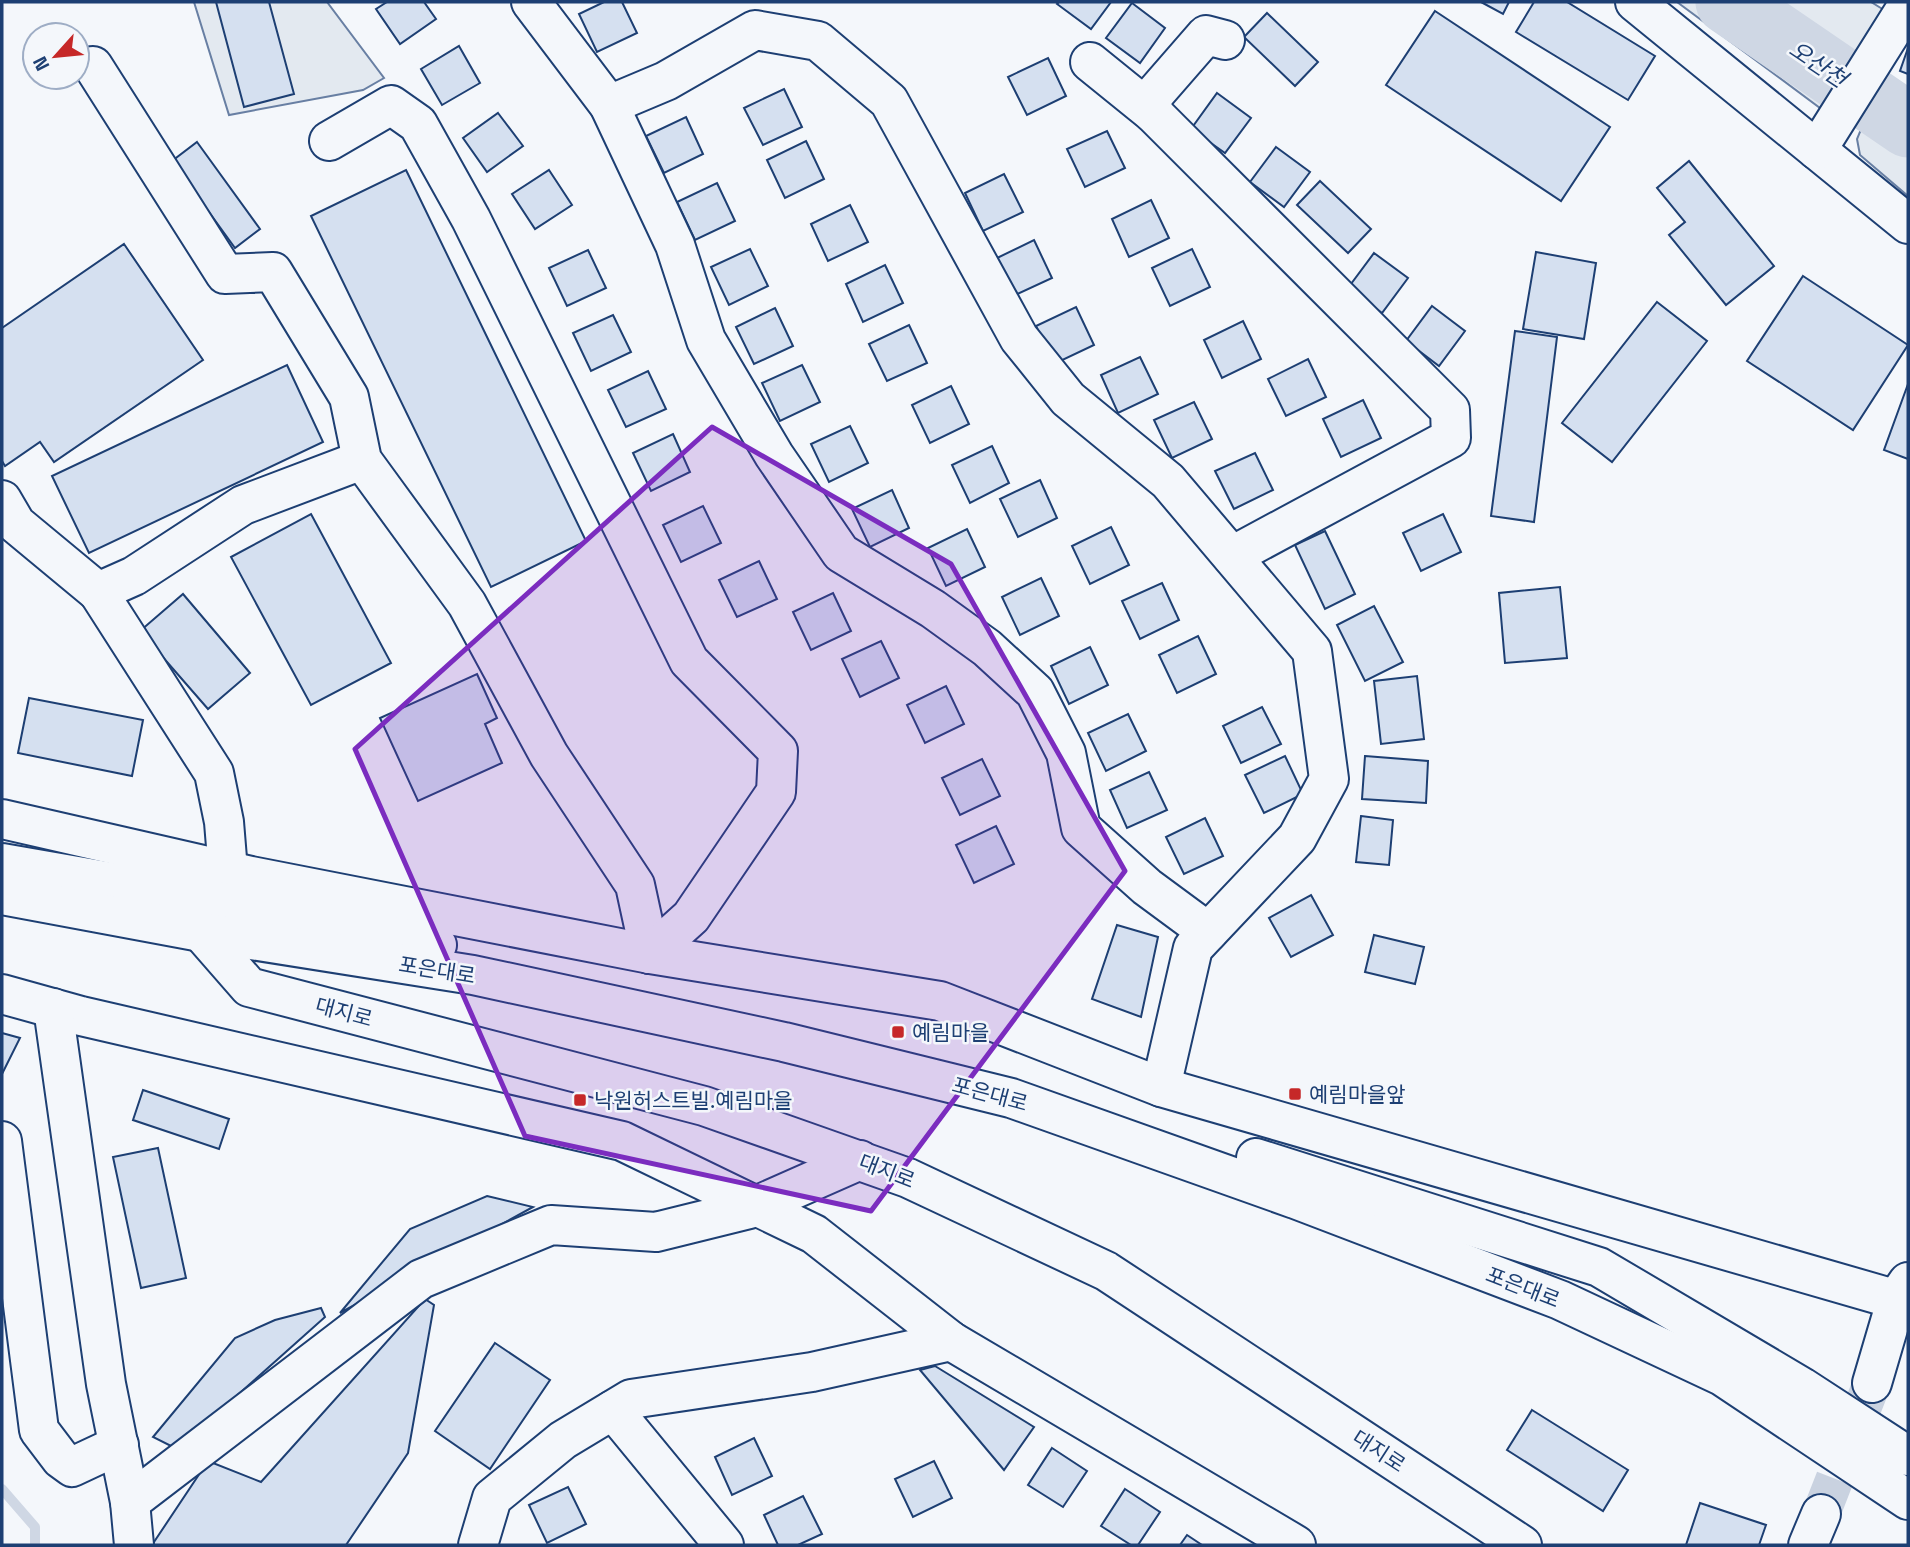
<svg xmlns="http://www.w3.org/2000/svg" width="1910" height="1547" font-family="'Space Grotesk','Noto Sans KR',sans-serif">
<rect width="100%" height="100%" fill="#f4f7fb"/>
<g fill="#e3e9f0" stroke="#687fa3" stroke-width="2">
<polygon points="194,2 327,2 384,78 363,90 229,115"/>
<polygon points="1677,2 1718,2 1835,83 1820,108"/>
<polygon points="1738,2 1871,2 1884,10 1843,72"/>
<polygon points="1891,78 1908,98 1908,118 1876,96"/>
<polygon points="1871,105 1908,131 1908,196 1860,155 1857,139"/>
</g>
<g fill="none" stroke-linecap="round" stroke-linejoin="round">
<polyline stroke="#cfd7e4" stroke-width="10" points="2,1489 35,1527 35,1545"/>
<polyline stroke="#cfd7e4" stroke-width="65" points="1728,2 1908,125"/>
</g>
<g fill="#d5e0f0" stroke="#1d3f73" stroke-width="2">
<polygon points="216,2 269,2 294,94 244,107"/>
<polygon points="387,2 424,2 436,19 400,44 376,9"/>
<polygon points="604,2 622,2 637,33 597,52 579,14"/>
<polygon points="1059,2 1111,2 1091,29 1057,4"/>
<polygon points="1481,2 1509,2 1503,14"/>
<polygon points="1534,2 1567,2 1655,56 1628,100 1516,32"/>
<polygon points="1132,3 1165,28 1140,63 1106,38"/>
<polygon points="1435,11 1610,127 1561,201 1386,85"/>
<polygon points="1267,13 1318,62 1295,86 1244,37"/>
<polygon points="459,46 480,83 442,105 421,69"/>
<polygon points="1908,48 1908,74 1900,71"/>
<polygon points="1048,58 1066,96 1027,115 1008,77"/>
<polygon points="784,89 802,127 763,145 744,108"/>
<polygon points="1217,93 1251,118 1225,153 1191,129"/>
<polygon points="498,113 523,146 487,172 463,138"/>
<polygon points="686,117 703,154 664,173 646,136"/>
<polygon points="1107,131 1125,168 1085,187 1067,149"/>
<polygon points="806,141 824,179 785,198 767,160"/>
<polygon points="197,142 260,229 235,248 172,161"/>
<polygon points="1276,147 1310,172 1284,207 1250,182"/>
<polygon points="1689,161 1774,266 1726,305 1669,235 1685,222 1657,188"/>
<polygon points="406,170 586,541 491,587 311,216"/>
<polygon points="549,170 572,205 535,229 512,194"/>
<polygon points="1004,174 1023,212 983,231 965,193"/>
<polygon points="1320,181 1371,229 1348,253 1297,205"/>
<polygon points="717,183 735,221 695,240 677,202"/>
<polygon points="1151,200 1169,238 1129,257 1112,219"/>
<polygon points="850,205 868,242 828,261 811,224"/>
<polygon points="1034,240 1052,278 1013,296 995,259"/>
<polygon points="124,244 203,360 54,462 40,442 5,466 2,461 2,328"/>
<polygon points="750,249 768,286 729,305 711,267"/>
<polygon points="1192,249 1210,287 1170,306 1152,268"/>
<polygon points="588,250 606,288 567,306 549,268"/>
<polygon points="1536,252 1596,263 1584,339 1523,329"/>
<polygon points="1374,253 1408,278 1382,313 1348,288"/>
<polygon points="885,265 903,303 863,322 846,284"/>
<polygon points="1803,276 1908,345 1853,430 1747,361"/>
<polygon points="1657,302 1707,341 1612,462 1562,423"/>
<polygon points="1432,306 1465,331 1439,366 1406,341"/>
<polygon points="1076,307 1094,345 1054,364 1036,326"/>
<polygon points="775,308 793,346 754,364 736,327"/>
<polygon points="613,315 631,352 591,371 573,333"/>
<polygon points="1243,321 1261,359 1222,378 1204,340"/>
<polygon points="909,325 927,363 887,381 869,344"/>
<polygon points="1515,331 1557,337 1534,522 1491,516"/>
<polygon points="1140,357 1158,394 1118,413 1101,375"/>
<polygon points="1308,359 1326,397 1286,416 1268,379"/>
<polygon points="287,365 323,442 89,553 52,476"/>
<polygon points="802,365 820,402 780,421 762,383"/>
<polygon points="648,371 666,409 626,427 608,390"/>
<polygon points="1908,384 1908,459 1884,450"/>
<polygon points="951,386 969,424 930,443 912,405"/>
<polygon points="1363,400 1381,438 1341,457 1323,419"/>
<polygon points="1194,402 1212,439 1172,458 1154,420"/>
<polygon points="850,426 868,463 829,482 811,444"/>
<polygon points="673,434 690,472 651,491 633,453"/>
<polygon points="992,446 1009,483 970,503 952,465"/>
<polygon points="1255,453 1273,490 1234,509 1215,471"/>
<polygon points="1040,480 1057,518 1018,537 1000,499"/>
<polygon points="892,490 909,528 870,547 852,509"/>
<polygon points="703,506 721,543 681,562 663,525"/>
<polygon points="311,514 391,663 311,705 231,557"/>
<polygon points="1443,514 1461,552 1421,571 1403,533"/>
<polygon points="1111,527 1129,565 1090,584 1072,546"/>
<polygon points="967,529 985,567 946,586 928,548"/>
<polygon points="1325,531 1355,594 1325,609 1295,545"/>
<polygon points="759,561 777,599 737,617 719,580"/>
<polygon points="1041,578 1059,616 1020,635 1002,597"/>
<polygon points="1162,583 1179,620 1140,639 1122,601"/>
<polygon points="1560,587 1567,658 1505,663 1499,593"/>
<polygon points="833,593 851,631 811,650 793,612"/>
<polygon points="183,594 250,673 208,709 140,631"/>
<polygon points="1374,606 1403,662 1365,681 1337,625"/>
<polygon points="1198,636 1216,674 1177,693 1159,655"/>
<polygon points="881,641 899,678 860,697 842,659"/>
<polygon points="1090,647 1108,685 1069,704 1051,666"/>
<polygon points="477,674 497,718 485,724 502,763 418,801 380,718"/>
<polygon points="1417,676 1424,739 1381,744 1374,681"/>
<polygon points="946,686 964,724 925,743 907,705"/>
<polygon points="29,698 143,720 132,776 18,753"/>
<polygon points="1262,707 1281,744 1241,763 1223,726"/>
<polygon points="1128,714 1146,751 1106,771 1088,733"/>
<polygon points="1285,756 1303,794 1264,813 1245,775"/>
<polygon points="1365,756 1428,761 1426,803 1362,799"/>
<polygon points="982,759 1000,796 960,815 942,778"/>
<polygon points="1149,772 1167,810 1127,828 1110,790"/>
<polygon points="1361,816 1393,820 1389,865 1356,862"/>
<polygon points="1205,818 1223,856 1184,874 1166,837"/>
<polygon points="996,826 1014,864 974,883 956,845"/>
<polygon points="1311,895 1333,935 1291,957 1269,918"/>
<polygon points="1117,925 1158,937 1141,1017 1092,999"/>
<polygon points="1374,935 1424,947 1415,984 1365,972"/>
<polygon points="2,1033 20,1038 2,1074"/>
<polygon points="143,1090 229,1119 219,1149 133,1120"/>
<polygon points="158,1148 186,1278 141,1288 113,1157"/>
<polygon points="487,1196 533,1207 340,1313 410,1229"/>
<polygon points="425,1299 434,1305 408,1453 346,1545 152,1545 208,1461 261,1482"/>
<polygon points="321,1308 325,1317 177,1449 153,1437 235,1338 275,1320"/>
<polygon points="495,1343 550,1380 490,1469 435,1431"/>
<polygon points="935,1366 1034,1427 1004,1470 920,1370"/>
<polygon points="1532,1410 1628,1470 1603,1511 1507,1450"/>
<polygon points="754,1438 772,1476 732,1495 715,1457"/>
<polygon points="1052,1448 1087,1471 1063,1507 1028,1485"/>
<polygon points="934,1461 952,1498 913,1517 895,1479"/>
<polygon points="568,1487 586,1524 547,1543 529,1505"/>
<polygon points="1125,1489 1160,1512 1138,1545 1131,1545 1101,1526"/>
<polygon points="803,1496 822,1534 798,1545 778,1545 764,1515"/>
<polygon points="1700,1503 1766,1525 1759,1545 1686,1545"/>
<polygon points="1187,1535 1202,1545 1180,1545"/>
</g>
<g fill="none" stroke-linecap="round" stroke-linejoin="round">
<polyline stroke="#c9d2e0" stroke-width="38" stroke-dasharray="38 19" stroke-linecap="butt" points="1821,1514 1872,1383"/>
<g stroke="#1d3f73" stroke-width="42">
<g id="minor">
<polyline points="531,2 609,105 675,245 706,340 774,455 841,553 933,609 987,648 1035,692 1066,753 1081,828 1147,887 1208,932"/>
<polyline points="1635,2 1908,224"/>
<polyline points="1225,40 1206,35 1152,97 1153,113 1450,410 1451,438 1232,556"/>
<polyline points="1090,62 1153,113"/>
<polyline points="93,66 225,274 273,272 349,397 362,460 467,604 549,755 635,885 650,954"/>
<polyline points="609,105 666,81 755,30 818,41 889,101 1019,338 1068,399 1168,481 1312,651 1329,779 1297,838 1193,948 1161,1087"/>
<polyline points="329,141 391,105 418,124 471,219 689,661 778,751 776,792 691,917 650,954"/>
<polyline points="1817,150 1908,5"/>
<polyline points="2,500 16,524 98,592 134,576 243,505 362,460"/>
<polyline points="98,592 214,773 224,822 228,871"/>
<polyline points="2,819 251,876 650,954 940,1001 1161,1087 1908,1303"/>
<polyline points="2,994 81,1016 622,1141 814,1234 951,1341 1296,1545"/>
<polyline points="53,1008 106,1384 130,1502 134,1545"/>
<polyline points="2,1141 39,1430 61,1459 72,1467 119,1445"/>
<polyline points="1872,1383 1897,1298 1908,1282"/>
<polyline points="613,1410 724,1545"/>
<polyline points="130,1502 421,1279 551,1225 656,1232 749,1209 860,1160"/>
<polyline points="478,1545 492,1498 563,1440 631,1399 812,1372 951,1341"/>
<polyline points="1808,1545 1821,1514"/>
</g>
</g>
<g stroke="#1d3f73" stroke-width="42">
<polyline id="major" points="201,932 249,987 704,1106 908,1178 1106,1271 1522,1545"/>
</g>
<g stroke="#1d3f73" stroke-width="42">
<g id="highway">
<polyline points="2,863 209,899 437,945"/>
<polyline points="2,895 201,932 473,975 784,1042 1011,1098 1295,1199 1560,1300 1722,1376 1908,1500"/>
<polyline points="1256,1158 1599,1267 1802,1387 1908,1456"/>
</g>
</g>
<use href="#minor" stroke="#f4f7fb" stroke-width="38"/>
<use href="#major" stroke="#f4f7fb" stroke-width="38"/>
<use href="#highway" stroke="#f4f7fb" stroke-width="38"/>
</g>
<path fill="#7b2cbf" fill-opacity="0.2" stroke="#7b2cbf" stroke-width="5" stroke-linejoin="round" d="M 712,427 L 951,564 L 1125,871 L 871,1211 L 525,1136 L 355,749 Z"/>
<g fill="#c62828" stroke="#f4f7fb" stroke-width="2.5">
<rect x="891" y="1025" width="14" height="14" rx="3.5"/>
<rect x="1288" y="1087" width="14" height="14" rx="3.5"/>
<rect x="573" y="1093" width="14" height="14" rx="3.5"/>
</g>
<g text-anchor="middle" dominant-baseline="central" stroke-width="5" stroke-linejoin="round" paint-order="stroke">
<g font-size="21" fill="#1d3f73" stroke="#f4f7fb">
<text transform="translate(437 970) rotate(9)">포은대로</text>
<text transform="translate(344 1012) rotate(15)">대지로</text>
<text transform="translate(990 1094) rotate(15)">포은대로</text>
<text transform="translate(887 1171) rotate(21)">대지로</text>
<text transform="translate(1523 1287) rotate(21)">포은대로</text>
<text transform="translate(1379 1451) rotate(33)">대지로</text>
</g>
<g font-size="21" fill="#1d3f73" stroke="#f4f7fb" text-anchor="start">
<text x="912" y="1032">예림마을</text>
<text x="1309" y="1094">예림마을앞</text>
<text x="594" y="1100">낙원허스트빌.예림마을</text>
</g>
<g font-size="23" font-style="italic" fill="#1d3f73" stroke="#f4f7fb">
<text transform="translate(1818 64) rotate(34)">오산천</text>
</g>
</g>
<rect width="1910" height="1547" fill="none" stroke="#1d3f73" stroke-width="7"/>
<g transform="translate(56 56) rotate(243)"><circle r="33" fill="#f4f7fb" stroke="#9eadc5" stroke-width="2"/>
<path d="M0-5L12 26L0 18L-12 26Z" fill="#c62828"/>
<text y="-10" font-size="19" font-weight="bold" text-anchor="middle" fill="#1d3f73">N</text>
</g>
</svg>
